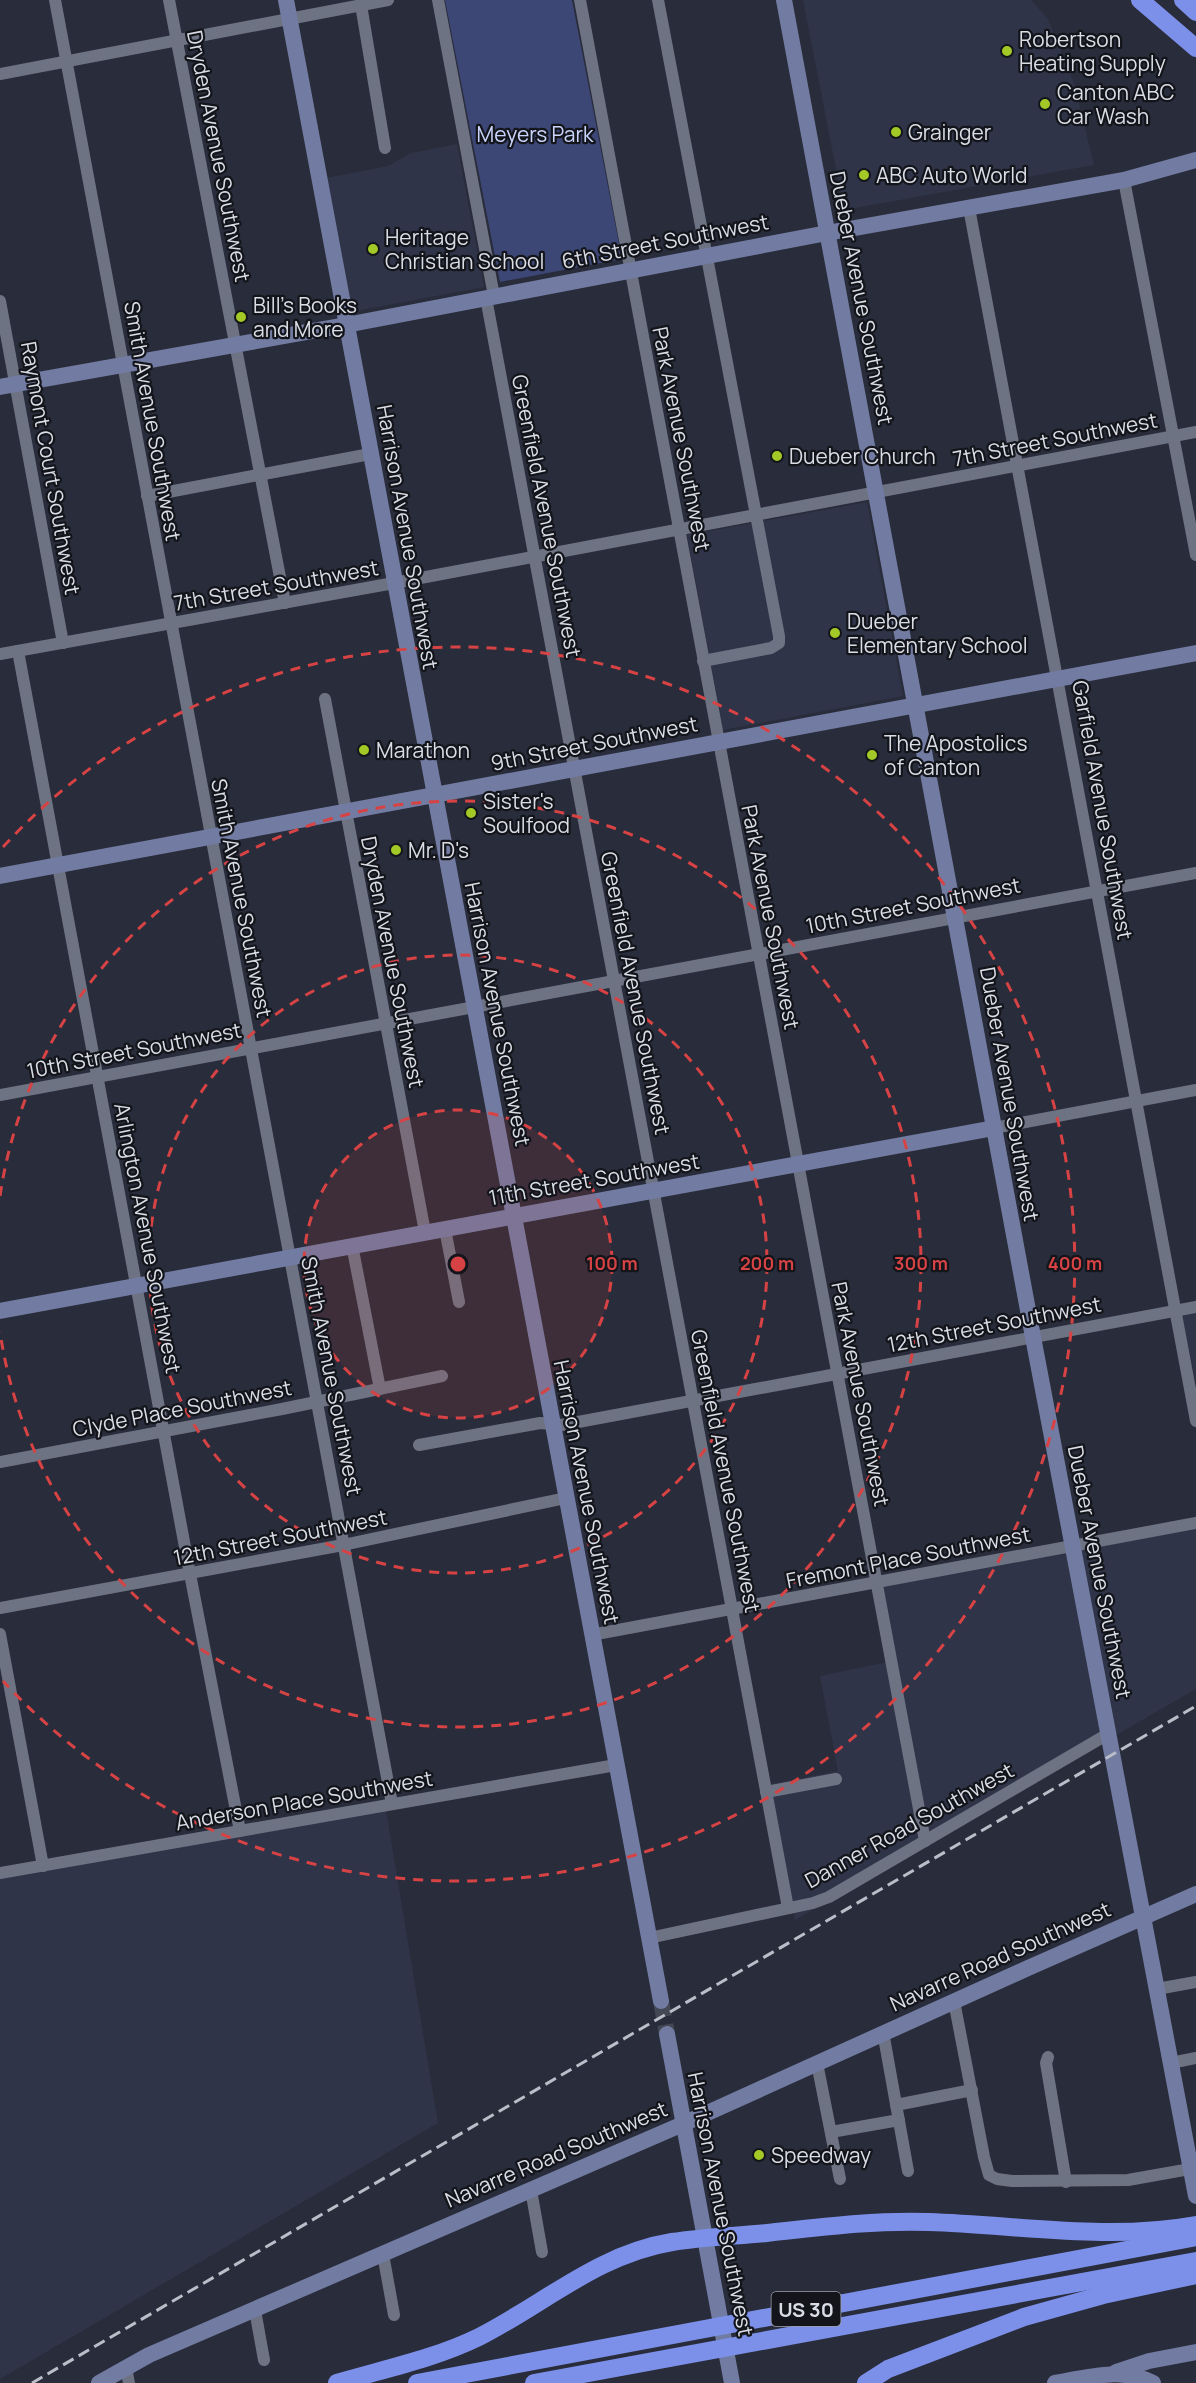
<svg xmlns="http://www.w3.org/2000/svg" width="1196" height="2383" font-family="Manrope,sans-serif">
<rect width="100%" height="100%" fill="#292c3a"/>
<g fill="#2f3448">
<polygon points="803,0 1031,0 1048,19 1074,83 1094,165 844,210"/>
<polygon points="457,144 484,287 351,312 326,178 388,166 411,153"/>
<polygon points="867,502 903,696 723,730 687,535"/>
<polygon points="1196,1312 1196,1382 1181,1314"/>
<polygon points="1196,1529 1196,1689 795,1920 770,1784 838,1771 820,1676 897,1660 881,1586"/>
<polygon points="386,1810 438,2123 0,2379 0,1879"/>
</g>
<polygon fill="#3c4776" points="445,0 572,0 622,259 500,282"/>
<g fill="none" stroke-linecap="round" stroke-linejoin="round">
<polyline stroke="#444754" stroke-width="16" stroke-dasharray="16 8" stroke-linecap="butt" points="661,2001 667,2034"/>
<g stroke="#6e7383" stroke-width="12">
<polyline points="55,0 392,1804"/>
<polyline points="169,0 285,603"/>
<polyline points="438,0 494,296"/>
<polyline points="580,0 925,1841"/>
<polyline points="658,0 779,636 779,643 771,648 703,661"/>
<polyline points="361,5 385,148"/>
<polyline points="0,74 388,0"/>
<polyline points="1124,180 1196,555"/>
<polyline points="969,208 1196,1421"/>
<polyline points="486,298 788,1908"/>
<polyline points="0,301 63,643"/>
<polyline points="147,496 370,454"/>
<polyline points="18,651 190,1574 240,1831"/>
<polyline points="0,654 394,583 1196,432"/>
<polyline points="325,699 425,1232"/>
<polyline points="0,1095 1196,873"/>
<polyline points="994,1128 1196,1090"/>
<polyline points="445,1229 459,1302"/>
<polyline points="352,1245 380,1389"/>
<polyline points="419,1445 540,1423 562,1425 1196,1307"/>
<polyline points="0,1462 282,1409 442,1376"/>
<polyline points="0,1608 343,1545 566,1498"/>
<polyline points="0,1634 43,1866"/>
<polyline points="591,1635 1196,1523"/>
<polyline points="766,1792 836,1779"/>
<polyline points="0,1873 616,1765"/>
<polyline points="649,1938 813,1903 829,1897 1108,1734"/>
<polyline points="1157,1989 1196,1982"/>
<polyline points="954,2001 984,2157 989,2175 997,2179 1012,2181 1128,2180 1196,2168"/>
<polyline points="883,2032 908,2171"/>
<polyline points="1048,2057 1046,2063 1066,2182"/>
<polyline points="817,2063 840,2179"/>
<polyline points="1171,2063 1196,2058"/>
<polyline points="896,2105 972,2090"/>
<polyline points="831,2132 899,2120"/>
<polyline points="531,2190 542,2252"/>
<polyline points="383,2254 394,2315"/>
<polyline points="255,2310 264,2360"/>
<polyline points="126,2367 129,2383"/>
</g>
<g stroke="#727ca2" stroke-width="16">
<polyline points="286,0 661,2001"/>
<polyline points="784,0 1033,1337 1196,2196"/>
<polyline points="0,387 346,325 827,233 1124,180 1196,160"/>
<polyline points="0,876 1196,653"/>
<polyline points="0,1311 994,1128"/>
<polyline points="667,2034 732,2383"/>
<polyline points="1116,2372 1149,2361 1196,2352"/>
<polyline points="99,2383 149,2355 683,2124 1028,1968 1196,1894"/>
<path d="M 1055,2383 C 1089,2377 1120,2367 1153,2383"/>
</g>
<g stroke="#7c90ea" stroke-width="18">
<polyline points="1140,0 1196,48"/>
<polyline points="1183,0 1196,12"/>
<path d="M 337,2383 C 384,2369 434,2359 479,2337 C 544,2304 598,2254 672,2242 C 704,2237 736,2236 767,2233 C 821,2227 875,2220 929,2222 C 1018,2225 1108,2241 1196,2225"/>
<polyline points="417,2383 1196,2237"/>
<polyline points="534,2383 1196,2261"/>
<polyline points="866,2383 888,2369 1024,2317 1103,2295 1196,2275"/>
</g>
<polyline stroke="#bbbec8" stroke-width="3" stroke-dasharray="12 6" stroke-linecap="butt" points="32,2383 1196,1706"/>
</g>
<circle cx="458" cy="1264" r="154" fill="#d74344" fill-opacity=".12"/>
<g fill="none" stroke="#d74344" stroke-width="3" stroke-dasharray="10 8">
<circle cx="458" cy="1264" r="154"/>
<circle cx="458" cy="1264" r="309"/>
<path d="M0 1196A463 463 0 1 1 0 1332"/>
<path d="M3 847A617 617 0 1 1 3 1681"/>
</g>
<g fill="#a3c926" stroke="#13151b" stroke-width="2">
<circle cx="1007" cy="51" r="6"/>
<circle cx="1045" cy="104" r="6"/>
<circle cx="896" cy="132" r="6"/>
<circle cx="864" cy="175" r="6"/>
<circle cx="373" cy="249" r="6"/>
<circle cx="241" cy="317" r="6"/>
<circle cx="777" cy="456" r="6"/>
<circle cx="835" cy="633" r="6"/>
<circle cx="364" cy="750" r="6"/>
<circle cx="872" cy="755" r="6"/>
<circle cx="471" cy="813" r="6"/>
<circle cx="396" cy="850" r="6"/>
<circle cx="759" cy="2155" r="6"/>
</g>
<g text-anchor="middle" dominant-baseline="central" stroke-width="4.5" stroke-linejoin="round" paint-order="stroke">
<rect fill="#13151b" stroke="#9ea1a9" stroke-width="1.5" x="771.5" y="2292" width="69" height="34" rx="4.5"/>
<g font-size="20" font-weight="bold" fill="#dadde6">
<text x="806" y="2309">US 30</text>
</g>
<g font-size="21" fill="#dadde6" stroke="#13151b" text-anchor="start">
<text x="1019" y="39">Robertson<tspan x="1019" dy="24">Heating Supply</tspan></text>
<text x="1057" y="92">Canton ABC<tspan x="1057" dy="24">Car Wash</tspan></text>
<text x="908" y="132">Grainger</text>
<text x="876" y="175">ABC Auto World</text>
<text x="385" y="237">Heritage<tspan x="385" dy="24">Christian School</tspan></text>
<text x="253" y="305">Bill's Books<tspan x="253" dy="24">and More</tspan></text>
<text x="789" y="456">Dueber Church</text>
<text x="847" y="621">Dueber<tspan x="847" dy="24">Elementary School</tspan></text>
<text x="884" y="743">The Apostolics<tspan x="884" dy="24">of Canton</tspan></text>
<text x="376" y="750">Marathon</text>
<text x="483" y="801">Sister's<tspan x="483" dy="24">Soulfood</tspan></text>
<text x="408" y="850">Mr. D's</text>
<text x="771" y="2155">Speedway</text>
</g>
<g font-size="21" fill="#c9d4fb" stroke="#13151b">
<text x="535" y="134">Meyers Park</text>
</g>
<g font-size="21" fill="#dadde6" stroke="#13151b">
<text transform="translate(219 156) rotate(79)">Dryden Avenue Southwest</text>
<text transform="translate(665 241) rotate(-11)">6th Street Southwest</text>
<text transform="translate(862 298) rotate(79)">Dueber Avenue Southwest</text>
<text transform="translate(153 421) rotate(80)">Smith Avenue Southwest</text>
<text transform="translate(682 439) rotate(79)">Park Avenue Southwest</text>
<text transform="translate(1055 439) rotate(-11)">7th Street Southwest</text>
<text transform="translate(51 468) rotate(80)">Raymont Court Southwest</text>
<text transform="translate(547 516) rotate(79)">Greenfield Avenue Southwest</text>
<text transform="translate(408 537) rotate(80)">Harrison Avenue Southwest</text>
<text transform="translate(276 585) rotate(-10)">7th Street Southwest</text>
<text transform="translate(594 743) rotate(-11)">9th Street Southwest</text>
<text transform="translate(1103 810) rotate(80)">Garfield Avenue Southwest</text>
<text transform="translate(242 898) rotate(79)">Smith Avenue Southwest</text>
<text transform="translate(913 905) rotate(-11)">10th Street Southwest</text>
<text transform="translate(771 917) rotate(79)">Park Avenue Southwest</text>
<text transform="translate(393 962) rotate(79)">Dryden Avenue Southwest</text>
<text transform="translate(636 993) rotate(79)">Greenfield Avenue Southwest</text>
<text transform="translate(498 1014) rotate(79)">Harrison Avenue Southwest</text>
<text transform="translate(134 1050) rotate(-11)">10th Street Southwest</text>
<text transform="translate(1010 1094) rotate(80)">Dueber Avenue Southwest</text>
<text transform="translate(594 1179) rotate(-10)">11th Street Southwest</text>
<text transform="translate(148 1238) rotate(79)">Arlington Avenue Southwest</text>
<text transform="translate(994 1324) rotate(-11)">12th Street Southwest</text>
<text transform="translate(332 1376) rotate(79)">Smith Avenue Southwest</text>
<text transform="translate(861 1394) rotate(79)">Park Avenue Southwest</text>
<text transform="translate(182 1408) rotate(-11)">Clyde Place Southwest</text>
<text transform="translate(726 1471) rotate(79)">Greenfield Avenue Southwest</text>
<text transform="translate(587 1492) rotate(79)">Harrison Avenue Southwest</text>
<text transform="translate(280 1537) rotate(-11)">12th Street Southwest</text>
<text transform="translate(908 1557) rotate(-11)">Fremont Place Southwest</text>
<text transform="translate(1100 1572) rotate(79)">Dueber Avenue Southwest</text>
<text transform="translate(304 1800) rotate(-10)">Anderson Place Southwest</text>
<text transform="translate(909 1825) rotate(-29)">Danner Road Southwest</text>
<text transform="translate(1000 1956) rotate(-24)">Navarre Road Southwest</text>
<text transform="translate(556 2154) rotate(-23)">Navarre Road Southwest</text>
<text transform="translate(721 2204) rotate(79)">Harrison Avenue Southwest</text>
</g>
</g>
<circle cx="458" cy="1264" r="9" fill="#d74344" stroke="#13151b" stroke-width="3"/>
<g font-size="18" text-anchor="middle" font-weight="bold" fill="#d74344" stroke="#13151b" stroke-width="4.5" stroke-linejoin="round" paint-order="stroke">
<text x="612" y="1270">100 m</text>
<text x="767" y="1270">200 m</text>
<text x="921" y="1270">300 m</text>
<text x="1075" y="1270">400 m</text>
</g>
</svg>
